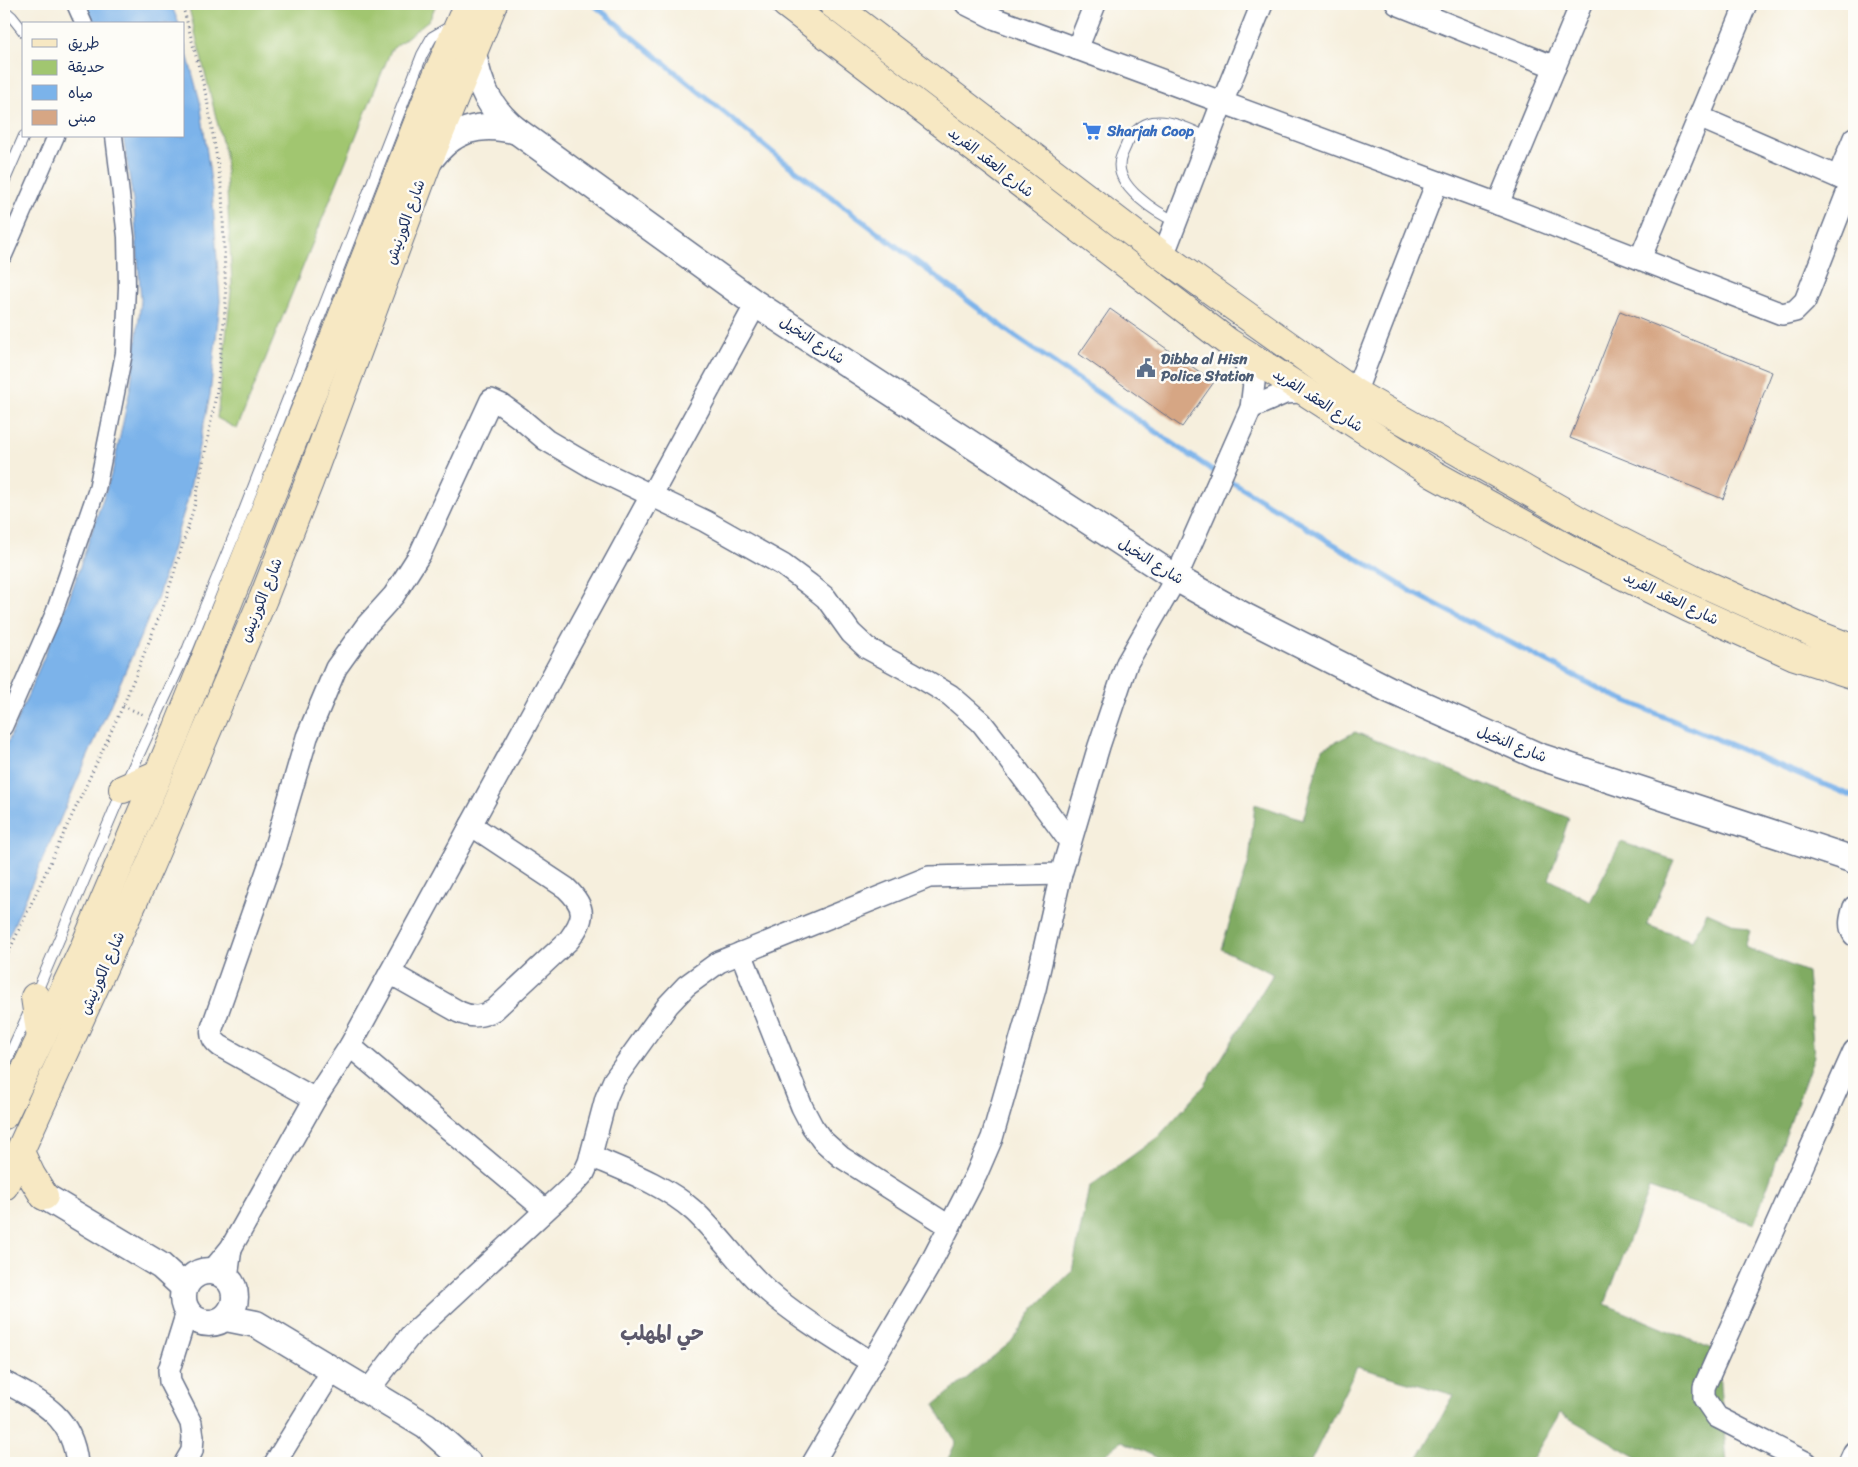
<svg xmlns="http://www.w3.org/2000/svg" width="1858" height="1467" font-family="Sriracha,'Playpen Sans Arabic',sans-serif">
<rect width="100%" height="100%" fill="#fdfcf7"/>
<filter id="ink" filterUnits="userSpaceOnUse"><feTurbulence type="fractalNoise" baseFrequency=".02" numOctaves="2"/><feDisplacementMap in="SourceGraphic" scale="10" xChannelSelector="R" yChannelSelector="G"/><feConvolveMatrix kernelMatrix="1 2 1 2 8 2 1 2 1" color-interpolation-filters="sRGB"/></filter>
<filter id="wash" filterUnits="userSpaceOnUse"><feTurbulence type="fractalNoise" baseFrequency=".0096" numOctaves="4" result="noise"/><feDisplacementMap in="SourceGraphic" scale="20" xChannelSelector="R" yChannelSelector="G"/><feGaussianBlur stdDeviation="1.12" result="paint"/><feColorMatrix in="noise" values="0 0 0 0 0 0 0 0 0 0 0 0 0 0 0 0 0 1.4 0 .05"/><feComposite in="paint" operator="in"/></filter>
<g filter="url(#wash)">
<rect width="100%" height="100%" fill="#f6efdd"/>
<polygon fill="#a1c670" stroke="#5e7a67" points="188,4 436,4 430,19 391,50 237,429 217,418 232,283 225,154"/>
<polygon fill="#80ab62" stroke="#4e6d60" points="1355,732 1569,818 1549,879 1590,901 1621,842 1674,860 1647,925 1692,941 1707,912 1750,931 1745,947 1807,972 1814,1056 1754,1224 1649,1188 1605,1304 1717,1351 1727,1463 1647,1463 1560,1413 1530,1463 1415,1463 1454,1395 1357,1367 1310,1463 1168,1463 1122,1441 1095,1463 946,1463 956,1442 934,1405 1011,1342 1035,1307 1072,1271 1089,1187 1158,1137 1205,1085 1273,974 1221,949 1249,861 1255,804 1303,820 1322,749"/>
<g fill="#7bb3ea" stroke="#4b71a4">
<polygon points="85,4 171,4 179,24 93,24"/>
<polygon points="184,43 200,101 212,190 220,301 210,395 187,502 157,599 4,947 4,751 70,596 113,469 131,385 141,300 134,207 123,136 184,136"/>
</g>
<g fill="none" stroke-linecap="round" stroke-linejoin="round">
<polyline stroke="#7bb3ea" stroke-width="5.5" points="593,4 778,157 1016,337 1209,468 1414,593 1610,694 1854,797"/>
</g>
<g id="blocks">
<g fill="#d6a684">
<polygon points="1110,309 1214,382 1182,427 1079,354"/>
<polygon points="1620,311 1772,372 1723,499 1570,438"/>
</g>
</g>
</g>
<g filter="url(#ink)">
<use href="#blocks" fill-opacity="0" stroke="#68728a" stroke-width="1"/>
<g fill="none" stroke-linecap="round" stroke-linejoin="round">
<g stroke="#68728a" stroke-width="12">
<g id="service">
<polyline points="4,10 12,17 24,32"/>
<polyline points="4,182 24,136"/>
<path d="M 1177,222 C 1157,213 1115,187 1120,161 C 1121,155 1125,149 1127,143 C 1132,133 1142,124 1153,122 C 1171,119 1193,131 1209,138"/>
<polyline points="35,996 123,789 188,648 238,526 422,55 432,37 451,26"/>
<polyline points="4,1067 30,1010"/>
</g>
</g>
<g stroke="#68728a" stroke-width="19">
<g id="pedestrian">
<polyline points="75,4 84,24"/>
<polyline points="4,255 56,136"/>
<polyline points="4,727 54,613 97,489 124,353 127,287 126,237 114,136"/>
</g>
</g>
<g stroke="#68728a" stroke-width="24">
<g id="minor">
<polyline points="966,4 996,19 1498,204 1782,314 1795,311 1805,301 1851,183"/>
<polyline points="1397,4 1555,67"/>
<polyline points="1077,49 1095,4"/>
<polyline points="1699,117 1854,184"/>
<polyline points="1838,177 1854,138"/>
<polyline points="1498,204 1581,4"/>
<polyline points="1163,256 1222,103 1262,4"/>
<polyline points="1640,259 1746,4"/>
<polyline points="1355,393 1437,182"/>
<polyline points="1251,408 1285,393 1300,392 1311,397"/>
<path d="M 1854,907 C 1851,917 1848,926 1854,935"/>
<polyline points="741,953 802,1107 812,1126 822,1140 841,1157 949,1226"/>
<path d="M 390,973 L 459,1012 C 472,1018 482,1017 494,1010 L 569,940 C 585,918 587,908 566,888 L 471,825"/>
<polyline points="350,1046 545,1210"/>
<path d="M 315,1099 L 220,1046 C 214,1041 210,1037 212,1028 L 271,860 L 307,737 L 336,668 L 366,626 L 394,595 L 420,554 L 491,400 L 502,405 L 520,418 L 546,440 L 592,467 L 705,521 L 783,565 L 810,585 L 826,598 L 851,633 L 867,648 L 913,673 L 950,695 L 981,722 L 999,745 L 1070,842"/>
<path d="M 591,1156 C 626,1171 665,1185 694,1211 C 721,1236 741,1268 769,1292 C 800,1319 837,1340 872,1363"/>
<polyline points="212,1271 231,1248 315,1099 350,1046 756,304"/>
<polyline points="227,1278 231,1248"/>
<path d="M 4,1382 C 42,1402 72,1416 77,1463"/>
<polyline points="367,1392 410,1336 573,1185 584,1173 589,1162 606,1098 614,1080 668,1005 686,986 719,962 929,877 1061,874"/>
<polyline points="185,1463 192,1451 193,1437 191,1423 170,1382 169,1370 187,1312"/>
<polyline points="275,1463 332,1371"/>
<polyline points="813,1463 928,1268 976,1175 992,1138 1035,989 1061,874 1099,746 1127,663 1176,578 1251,408 1254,383 1243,360 1234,349"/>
<polyline points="1807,1463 1717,1417 1704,1398 1704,1387 1854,1051"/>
<polyline points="1849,1463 1854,1452"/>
</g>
</g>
<g stroke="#68728a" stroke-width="29">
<g id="tertiary">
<path d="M 473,52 C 478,85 490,110 517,131 L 756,304 L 1176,578 L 1246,617 L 1390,690 L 1538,756 L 1854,860"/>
<path d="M 429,161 C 452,129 479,121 517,131"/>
<polyline points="44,1196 161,1266 184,1287"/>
<circle cx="209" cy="1297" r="26"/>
<polyline points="226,1318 256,1324 426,1426 468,1463"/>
</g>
</g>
<g stroke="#68728a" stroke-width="30">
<g id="secondary">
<polyline points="786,4 1228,342 1433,474 1567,548 1689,608 1795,656 1854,675"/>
<polyline points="833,4 1163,256 1355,393 1580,521 1696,580 1818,635 1854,649"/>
<polyline points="123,789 158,774"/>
<polyline points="35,997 41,1038"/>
<polyline points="4,1115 84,948 177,730 336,333 431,89 468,4"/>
<polyline points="20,1152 31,1175 44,1196"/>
<polyline points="4,1186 150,865 263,599 309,482 427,164 493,4"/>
</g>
</g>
<g stroke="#68728a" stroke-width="3" stroke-dasharray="1 4" stroke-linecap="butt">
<polyline points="123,706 144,715"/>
<polyline points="4,962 123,706 165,602 195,504 217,390 226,302 222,189 207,99 185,14 181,4"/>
</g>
<use href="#service" stroke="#fff" stroke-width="10"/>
<use href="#pedestrian" stroke="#fff" stroke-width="16"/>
<use href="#minor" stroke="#fff" stroke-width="21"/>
<use href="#tertiary" stroke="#fff" stroke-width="26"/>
<use href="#secondary" stroke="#f7e8c3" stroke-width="28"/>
</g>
</g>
<defs>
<g id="supermarket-bare" transform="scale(1.5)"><path d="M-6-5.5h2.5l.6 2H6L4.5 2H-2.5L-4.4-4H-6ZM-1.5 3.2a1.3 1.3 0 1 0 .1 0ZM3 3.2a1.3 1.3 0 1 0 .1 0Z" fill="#3f7fe0" stroke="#fdfcf7" stroke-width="2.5" paint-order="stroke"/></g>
<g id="civic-bare" transform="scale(1.5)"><path d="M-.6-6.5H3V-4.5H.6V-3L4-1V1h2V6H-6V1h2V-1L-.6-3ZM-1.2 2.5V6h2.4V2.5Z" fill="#5c6f8a" stroke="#fdfcf7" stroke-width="2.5" paint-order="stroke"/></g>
</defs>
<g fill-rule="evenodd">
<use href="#supermarket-bare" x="1092" y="131"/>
<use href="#civic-bare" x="1146" y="368"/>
</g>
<g text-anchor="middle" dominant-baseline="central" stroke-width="5" stroke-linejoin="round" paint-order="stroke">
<g font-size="15" font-weight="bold" fill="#366cbe" stroke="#fdfcf7" text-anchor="start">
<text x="1107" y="131">Sharjah Coop</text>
</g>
<g font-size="15" fill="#1b2f5e" stroke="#fdfcf7">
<text transform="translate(991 162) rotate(38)">شارع العقد الفريد</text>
<text transform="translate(405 222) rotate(-70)">شارع الكورنيش</text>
<text transform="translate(812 340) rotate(33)">شارع النخيل</text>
<text transform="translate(1318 400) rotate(33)">شارع العقد الفريد</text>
<text transform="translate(1151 561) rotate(32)">شارع النخيل</text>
<text transform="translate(1671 598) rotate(26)">شارع العقد الفريد</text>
<text transform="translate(261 600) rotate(-68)">شارع الكورنيش</text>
<text transform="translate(1512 744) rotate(22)">شارع النخيل</text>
<text transform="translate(102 973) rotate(-66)">شارع الكورنيش</text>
</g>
<g font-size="15" font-weight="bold" fill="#4e5e75" stroke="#fdfcf7" text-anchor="start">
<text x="1161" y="359">Dibba al Hisn<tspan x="1161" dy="17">Police Station</tspan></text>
</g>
<g font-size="20" font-weight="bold" fill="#5c596b" stroke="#fdfcf7">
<text x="662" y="1333">حي المهلب</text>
</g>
</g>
<rect width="1858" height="1467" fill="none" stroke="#fdfcf7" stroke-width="20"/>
<rect x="22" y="22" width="162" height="115" fill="#fdfcf7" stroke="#a3aaba"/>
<rect x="32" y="39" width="25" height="8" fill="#f7e8c3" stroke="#a3aaba"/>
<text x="68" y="48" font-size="15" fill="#1b2f5e">طريق</text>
<rect x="32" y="60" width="25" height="15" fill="#a1c670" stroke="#a3aaba"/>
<text x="68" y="72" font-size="15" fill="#1b2f5e">حديقة</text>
<rect x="32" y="85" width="25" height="15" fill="#7bb3ea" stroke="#a3aaba"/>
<text x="68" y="98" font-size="15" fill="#1b2f5e">مياه</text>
<rect x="32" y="110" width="25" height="15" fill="#d6a684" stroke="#a3aaba"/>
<text x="68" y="122" font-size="15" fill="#1b2f5e">مبنى</text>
</svg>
